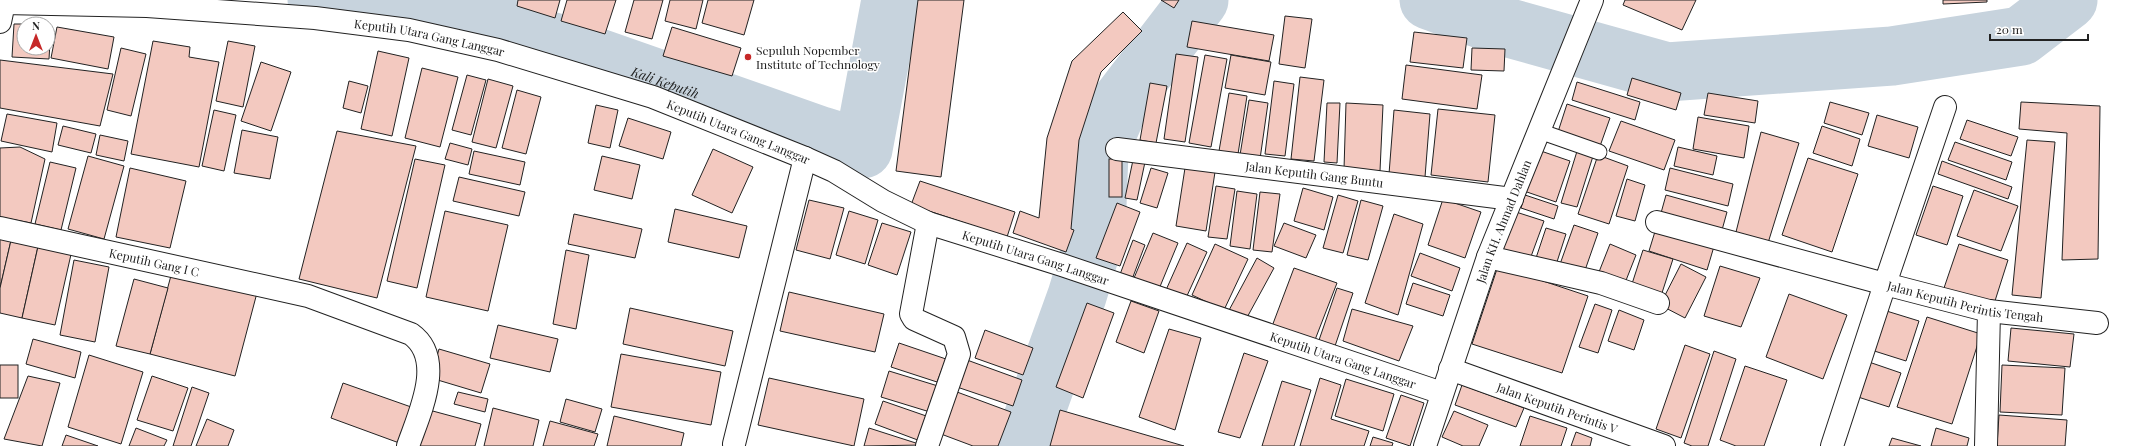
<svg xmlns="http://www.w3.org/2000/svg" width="2134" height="446" font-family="'Playfair Display',serif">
<rect width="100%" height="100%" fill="#fff"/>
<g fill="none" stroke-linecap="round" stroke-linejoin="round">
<g stroke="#c7d3dd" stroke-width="59">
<path id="s1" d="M 317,0 L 424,9 L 490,23 L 553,42 L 821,136 L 863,149 L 891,0"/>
<polyline points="1429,0 1495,24 1667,72 1892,56 2021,36 2068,0"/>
<polyline points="1023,446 1077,296 1096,233 1099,152 1120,103 1199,0"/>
</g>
</g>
<g fill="#f3c9c0" stroke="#222">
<polygon points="518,0 560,0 555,18 517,6"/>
<polygon points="567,0 616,0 605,34 561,21"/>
<polygon points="634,0 663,0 652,39 625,32"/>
<polygon points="670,0 703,0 696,29 665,21"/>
<polygon points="708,0 754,0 744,35 702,23"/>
<polygon points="918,0 964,0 941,177 896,171"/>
<polygon points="1161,0 1179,0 1174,8"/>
<polygon points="1625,0 1696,0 1682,30 1623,5"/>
<polygon points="1943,0 1987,0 1987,2 1943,4"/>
<polygon points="1123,12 1142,31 1101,72 1079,140 1071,229 1074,230 1066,252 1013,233 1020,211 1039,218 1047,138 1072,61"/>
<polygon points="1285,16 1312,19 1305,68 1279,64"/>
<polygon points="1192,21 1274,35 1269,61 1187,47"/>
<polygon points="14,24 24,24 24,48 48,48 48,26 51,26 49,59 12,57"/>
<polygon points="57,27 114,37 108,69 51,58"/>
<polygon points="672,27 741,48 732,76 663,56"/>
<polygon points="1414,32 1467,38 1463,68 1410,62"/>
<polygon points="153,41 190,47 189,57 219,62 199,167 131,154"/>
<polygon points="228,41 255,46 243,107 216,101"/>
<polygon points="121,48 146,54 131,116 107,110"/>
<polygon points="1472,48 1505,49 1504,71 1471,70"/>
<polygon points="378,51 409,58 392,136 361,129"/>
<polygon points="1176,54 1198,57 1185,142 1164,139"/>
<polygon points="1205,55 1227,59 1211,147 1189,143"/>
<polygon points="1231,55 1271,62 1265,95 1225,88"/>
<polygon points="0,60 113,74 100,126 0,108"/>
<polygon points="261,62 291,72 271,131 241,121"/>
<polygon points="1406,65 1482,75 1477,109 1402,99"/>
<polygon points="422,68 458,77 440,147 405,138"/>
<polygon points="467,75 486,80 471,135 452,130"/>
<polygon points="1300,77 1324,80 1314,161 1291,159"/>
<polygon points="1632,78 1681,93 1676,110 1627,95"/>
<polygon points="488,79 513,86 496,148 472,142"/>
<polygon points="349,81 368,86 361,113 343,108"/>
<polygon points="1274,81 1294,84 1285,156 1265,154"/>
<polygon points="1577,82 1640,102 1635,120 1572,100"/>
<polygon points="1150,83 1167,86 1156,143 1140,140"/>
<polygon points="517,90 541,97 526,154 502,148"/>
<polygon points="1229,93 1247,96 1238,154 1219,151"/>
<polygon points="1708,93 1758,101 1755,123 1704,115"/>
<polygon points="1249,100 1268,103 1260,159 1240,155"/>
<polygon points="1830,102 1869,113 1862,135 1824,123"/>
<polygon points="2021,102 2100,106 2098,259 2062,260 2067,133 2019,129"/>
<polygon points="1327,103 1340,103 1337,163 1324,162"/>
<polygon points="1346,103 1383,105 1380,171 1344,169"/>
<polygon points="1567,104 1610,118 1599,149 1557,135"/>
<polygon points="596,105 618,110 610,148 588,143"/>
<polygon points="1438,109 1495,115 1488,182 1431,175"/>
<polygon points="214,110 236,115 224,171 202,166"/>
<polygon points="1394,110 1430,114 1425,177 1389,174"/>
<polygon points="7,114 57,123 52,152 1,141"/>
<polygon points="1877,115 1918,127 1909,158 1868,146"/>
<polygon points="1698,117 1749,126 1744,158 1693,149"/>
<polygon points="628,118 671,132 663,159 619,146"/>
<polygon points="1967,120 2018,137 2011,156 1960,139"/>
<polygon points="1621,121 1675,140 1664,170 1609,151"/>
<polygon points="63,126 96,134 91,153 58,145"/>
<polygon points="1822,126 1860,139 1852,166 1813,153"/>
<polygon points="242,130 278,137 270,179 234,173"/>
<polygon points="337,131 416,146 377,298 299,279"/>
<polygon points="1761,132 1799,143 1768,243 1736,232"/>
<polygon points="100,135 128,141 124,161 96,155"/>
<polygon points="2027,140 2055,142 2041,298 2012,295"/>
<polygon points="1955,142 2012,162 2006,180 1948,160"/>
<polygon points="450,143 472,149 468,165 445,159"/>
<polygon points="20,147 45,159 31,223 0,217 0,148"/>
<polygon points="1678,147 1717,156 1713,175 1674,166"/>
<polygon points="1578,148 1594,153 1577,207 1561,203"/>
<polygon points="713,149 753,167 732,213 692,195"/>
<polygon points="1538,150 1570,161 1556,202 1524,191"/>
<polygon points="474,151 525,162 520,185 469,174"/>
<polygon points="1598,155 1628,166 1609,224 1578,214"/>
<polygon points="88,156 124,166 104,239 68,229"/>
<polygon points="602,156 640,165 632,199 594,190"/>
<polygon points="1808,158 1858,174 1832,252 1782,235"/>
<polygon points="415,159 445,165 417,288 387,281"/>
<rect x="1109" y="159" width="13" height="38"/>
<polygon points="1133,160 1145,162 1137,200 1125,198"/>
<polygon points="1942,161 2012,187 2008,199 1938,174"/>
<polygon points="50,162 76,168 61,230 35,224"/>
<polygon points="130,168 186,181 170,248 116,237"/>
<polygon points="1151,168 1168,173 1157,208 1140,203"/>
<polygon points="1185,168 1215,172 1206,231 1176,226"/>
<polygon points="1670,168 1733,184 1728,206 1665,190"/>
<polygon points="459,177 525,192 519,216 453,201"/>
<polygon points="1627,179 1645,185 1635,221 1616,216"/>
<polygon points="920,181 1015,212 1007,237 911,205"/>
<polygon points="1216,186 1235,189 1227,239 1208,237"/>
<polygon points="1933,186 1963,196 1947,245 1916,235"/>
<polygon points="1303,188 1333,197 1324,230 1294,221"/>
<polygon points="1974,190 2018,206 2001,251 1957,236"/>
<polygon points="1237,191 1257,194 1250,249 1230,246"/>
<polygon points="1260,192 1280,194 1272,252 1253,250"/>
<polygon points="1338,195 1358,201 1343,253 1323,248"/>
<polygon points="1525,195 1558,206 1554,219 1521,208"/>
<polygon points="1666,195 1727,212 1722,230 1661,213"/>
<polygon points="1443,199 1481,212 1465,258 1428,245"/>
<polygon points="809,200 844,208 830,259 796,250"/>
<polygon points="1361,200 1383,206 1368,260 1347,255"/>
<polygon points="1117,203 1140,212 1120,266 1096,258"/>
<polygon points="675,209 747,226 739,258 668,242"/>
<polygon points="445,211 508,225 488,311 426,297"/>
<polygon points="849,211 878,220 865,264 836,255"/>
<polygon points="1516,212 1544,221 1529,262 1502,252"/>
<polygon points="574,214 642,229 635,258 568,244"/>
<polygon points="1394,214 1423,224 1398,315 1365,303"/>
<polygon points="882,223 911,232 897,275 868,265"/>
<polygon points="1284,223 1316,235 1306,258 1274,246"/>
<polygon points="1574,225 1598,233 1583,276 1559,267"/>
<polygon points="1657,225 1715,243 1707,270 1649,251"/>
<polygon points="1546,228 1566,234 1555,268 1535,261"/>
<polygon points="0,233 12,236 0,288"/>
<polygon points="1153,233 1178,243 1159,289 1134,278"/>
<polygon points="12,236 39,242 22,318 0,313 0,288"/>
<polygon points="1133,240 1145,245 1131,282 1119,277"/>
<polygon points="39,242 72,250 55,325 22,318"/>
<polygon points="1187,243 1207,252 1186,298 1166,290"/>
<polygon points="1215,244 1248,259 1224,310 1192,295"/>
<polygon points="1610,244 1636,255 1623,288 1597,277"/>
<polygon points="1959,244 2008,260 1994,304 1944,288"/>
<polygon points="566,250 589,255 576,329 553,324"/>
<polygon points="1643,250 1673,259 1660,299 1630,290"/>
<polygon points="1420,253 1460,268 1452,291 1411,276"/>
<polygon points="1257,258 1274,268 1244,323 1227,314"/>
<polygon points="74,260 109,267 95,342 60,335"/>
<polygon points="1681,264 1706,277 1685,318 1660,305"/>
<polygon points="1498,266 1588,296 1562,373 1472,344"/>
<polygon points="1720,266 1760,278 1741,327 1704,316"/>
<polygon points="173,268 258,289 235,376 150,354"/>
<polygon points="1294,268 1337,283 1313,345 1271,329"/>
<polygon points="134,279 168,288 150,354 116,346"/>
<polygon points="1413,283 1450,295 1443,316 1406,304"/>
<polygon points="1337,288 1353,293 1334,349 1318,343"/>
<polygon points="789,292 884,314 875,352 780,331"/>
<polygon points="1789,294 1847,315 1823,379 1766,357"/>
<polygon points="1131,301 1159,311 1144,353 1116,342"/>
<polygon points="1087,303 1114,313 1083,398 1056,387"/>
<polygon points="1595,304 1612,310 1598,353 1579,347"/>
<polygon points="630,308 733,331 725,366 623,344"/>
<polygon points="1352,309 1413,326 1399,361 1343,341"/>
<polygon points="1880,309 1919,321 1906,361 1868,349"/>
<polygon points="1619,310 1644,320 1634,350 1608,341"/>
<polygon points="1927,317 1981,334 1952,424 1897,407"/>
<polygon points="498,325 558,339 550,372 490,358"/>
<polygon points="2011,328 2074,334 2070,367 2008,361"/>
<polygon points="1169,329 1201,338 1175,430 1139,417"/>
<polygon points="985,330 1033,348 1023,375 975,358"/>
<polygon points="33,339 81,352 75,378 26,364"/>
<polygon points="899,343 946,359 937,382 891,367"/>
<polygon points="1685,345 1710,354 1681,438 1656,429"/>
<polygon points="439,349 490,364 481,393 431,378"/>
<polygon points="1714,351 1736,359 1708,446 1692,446 1684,443"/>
<polygon points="1244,353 1268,361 1240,438 1218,432"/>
<polygon points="621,354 721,372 711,425 611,407"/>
<polygon points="89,355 143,372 121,444 68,427"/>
<polygon points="967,360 1022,380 1013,406 957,387"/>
<polygon points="1866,361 1901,373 1889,407 1855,396"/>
<rect x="0" y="365" width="18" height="33"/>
<polygon points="2002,365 2065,368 2062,415 2000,412"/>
<polygon points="1745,366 1787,380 1764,446 1736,446 1720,440"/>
<polygon points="889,371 938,386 930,412 881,397"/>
<polygon points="28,376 60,383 42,446 4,439"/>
<polygon points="152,376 188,388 173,431 137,420"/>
<polygon points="769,378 864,399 854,446 758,425"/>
<polygon points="1320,378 1341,385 1331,419 1369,431 1364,446 1300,446"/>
<polygon points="1346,379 1394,394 1383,431 1335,416"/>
<polygon points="1282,381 1311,390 1294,446 1262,446"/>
<polygon points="343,383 414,408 402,444 331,418"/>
<polygon points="1462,385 1524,408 1516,427 1455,405"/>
<polygon points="192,387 209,393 191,446 173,446"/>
<polygon points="458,392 488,399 485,412 454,404"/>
<polygon points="957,392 1011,412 998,446 973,446 941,434"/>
<polygon points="1401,395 1424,403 1410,446 1386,438"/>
<polygon points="566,399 602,409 595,432 560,422"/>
<polygon points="883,401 932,418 923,442 875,424"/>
<polygon points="493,408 539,420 533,446 484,446"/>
<polygon points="429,410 481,424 475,446 419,446"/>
<polygon points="1060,410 1184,446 1050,446"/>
<polygon points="1454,411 1488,425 1479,446 1463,446 1442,437"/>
<polygon points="1999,415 2067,420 2065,446 1997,446"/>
<polygon points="614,416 684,433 681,446 607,446"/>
<polygon points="1530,416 1567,428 1561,446 1520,446"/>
<polygon points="207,419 234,430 228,446 196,446"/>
<polygon points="550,421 598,434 594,446 543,446"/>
<polygon points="136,428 167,440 164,446 129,446"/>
<polygon points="869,428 922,445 864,446"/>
<polygon points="1936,428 1969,438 1967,446 1931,446"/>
<polygon points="1576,432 1592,438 1590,446 1571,446"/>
<polygon points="66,435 98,446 62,446"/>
<polygon points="1373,437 1393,443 1392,446 1370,446"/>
<polygon points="1892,438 1921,446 1889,446"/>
</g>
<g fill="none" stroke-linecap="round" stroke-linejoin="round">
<g stroke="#222" stroke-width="17">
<polyline id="lane" points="1539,131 1599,152"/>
</g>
<g stroke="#222" stroke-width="24">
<g id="street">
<path id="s2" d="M 0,22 L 4,3 L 147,6 L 315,18 L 409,30 L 498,50 L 653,97 L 805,158 L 834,171 L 883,201 L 928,223 L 1062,265 L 1442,393"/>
<path id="s3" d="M 1117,149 L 1512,199"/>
<polyline points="1657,222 1885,284 1945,107"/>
<path id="s4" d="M 0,228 L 308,296 L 411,334 C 446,359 419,414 408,446"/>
<polyline points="1488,257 1601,283 1658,303"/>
<path id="s5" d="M 1450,369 L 1664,446"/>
<polyline points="734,444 805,158"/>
<polyline points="927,446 959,354 954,337 914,319 911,314 928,223"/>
<path id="s6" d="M 1832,446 L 1885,284 L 1989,311 L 2097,323"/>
<polyline points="1986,446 1989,311"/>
</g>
</g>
<g stroke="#222" stroke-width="24">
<g id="secondary">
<path id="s7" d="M 1425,446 L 1488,257 L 1592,0"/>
</g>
</g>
<use href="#lane" stroke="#fff" stroke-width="15"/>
<use href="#street" stroke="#fff" stroke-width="22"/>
<use href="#secondary" stroke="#fff" stroke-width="22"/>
</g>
<circle fill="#c62828" stroke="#fff" stroke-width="1.5" cx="748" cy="57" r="4"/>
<g text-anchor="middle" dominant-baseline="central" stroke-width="3" stroke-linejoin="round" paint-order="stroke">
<g font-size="12" fill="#222" stroke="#fff">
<text stroke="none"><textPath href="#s2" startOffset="447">Keputih Utara Gang Langgar</textPath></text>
<text stroke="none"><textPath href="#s2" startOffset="771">Keputih Utara Gang Langgar</textPath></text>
<text stroke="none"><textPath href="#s3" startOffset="199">Jalan Keputih Gang Buntu</textPath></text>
<text stroke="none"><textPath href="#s7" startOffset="238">Jalan KH. Ahmad Dahlan</textPath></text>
<text stroke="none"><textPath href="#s2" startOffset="1095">Keputih Utara Gang Langgar</textPath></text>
<text stroke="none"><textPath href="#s4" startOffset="158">Keputih Gang I C</textPath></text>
<text stroke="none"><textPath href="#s6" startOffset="253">Jalan Keputih Perintis Tengah</textPath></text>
<text stroke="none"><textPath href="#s2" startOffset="1419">Keputih Utara Gang Langgar</textPath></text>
<text stroke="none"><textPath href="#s5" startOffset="114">Jalan Keputih Perintis V</textPath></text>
</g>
<g font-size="12" fill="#222" stroke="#fff" text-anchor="start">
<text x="756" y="50">Sepuluh Nopember<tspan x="756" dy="14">Institute of Technology</tspan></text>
</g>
<g font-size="13" font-style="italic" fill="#222" stroke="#fff">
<text stroke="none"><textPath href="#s1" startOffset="360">Kali Keputih</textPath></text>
</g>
</g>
<g transform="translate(36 36)"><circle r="19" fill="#ffffff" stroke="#a7a7a7"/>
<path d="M0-3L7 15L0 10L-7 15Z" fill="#c62828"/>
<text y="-6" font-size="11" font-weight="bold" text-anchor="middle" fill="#222222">N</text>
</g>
<path d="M1990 34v6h98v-6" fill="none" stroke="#222222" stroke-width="2"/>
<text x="1996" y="34" font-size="12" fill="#222222" stroke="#ffffff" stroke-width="3" paint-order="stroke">20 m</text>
</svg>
